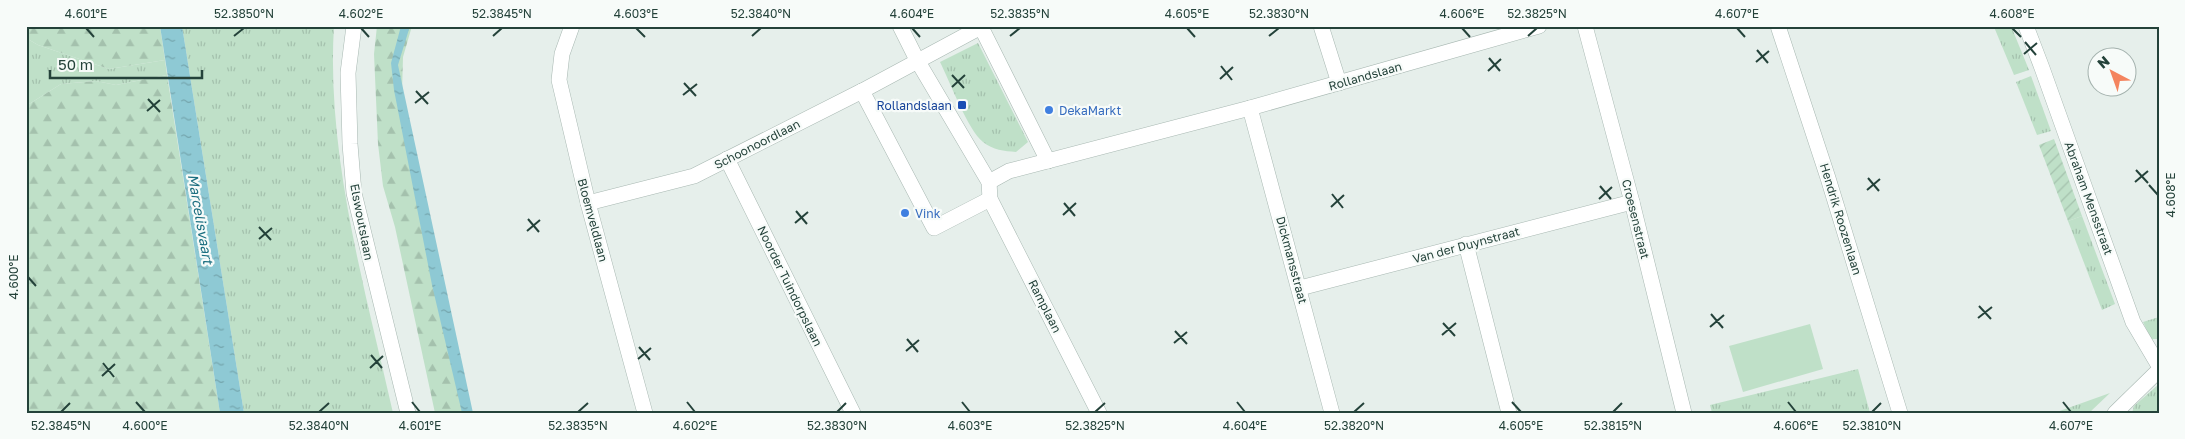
<svg xmlns="http://www.w3.org/2000/svg" width="2185" height="439" font-family="'Golos Text',sans-serif">
<defs>
<pattern id="grass-tufts" width="24" height="20" patternUnits="userSpaceOnUse" patternTransform="scale(1.25)"><rect width="24" height="20" fill="#bfe0c8"/><path d="M3 7l-1-3M5 7V3M7 7l1-3M15 17l-1-3M17 17v-4M19 17l1-3" fill="none" stroke="#a4c1ad"/></pattern>
<pattern id="forest-firs" width="22" height="20" patternUnits="userSpaceOnUse" patternTransform="scale(1.25)"><rect width="22" height="20" fill="#bfe0c8"/><path d="M5 1l3.5 6h-7zM16 11l3.5 6h-7z" fill="#a4c1ad"/></pattern>
<pattern id="garden-furrows" width="10" height="10" patternUnits="userSpaceOnUse" patternTransform="scale(1.25)"><rect width="10" height="10" fill="#bfe0c8"/><path d="M-1 1l2-2M0 10L10 0M9 11l2-2" fill="none" stroke="#a4c1ad"/></pattern>
<pattern id="water-ripples" width="26" height="14" patternUnits="userSpaceOnUse" patternTransform="scale(1.25)"><rect width="26" height="14" fill="#8ec9d4"/><path d="M2 4q2-2 4 0t4 0M15 11q2-2 4 0t4 0" fill="none" stroke="#74a5ad"/></pattern>
</defs>
<rect width="100%" height="100%" fill="#e6efeb"/>
<g fill="url(#grass-tufts)">
<path d="M 182,26 L 334,26 C 326,154 365,289 393,413 L 244,413 Z"/>
<polygon points="1997,26 2011,26 2029,70 2014,75 1994,27"/>
<polygon points="26,38 38,45 109,69 165,60 167,75 116,85 96,81 61,84 26,106"/>
<path d="M 978,43 L 1028,142 L 1016,152 C 1004,151 993,150 983,142 C 968,130 950,82 940,62 Z"/>
<polygon points="2031,76 2051,131 2037,135 2016,82"/>
<polygon points="2082,216 2115,304 2102,310 2068,221"/>
<polygon points="2159,317 2159,339 2151,339 2143,322"/>
<polygon points="1858,369 1870,413 1712,413 1710,405"/>
<polygon points="2159,384 2159,413 2132,413 2134,406"/>
<polygon points="2110,393 2089,413 2054,413"/>
</g>
<g fill="url(#forest-firs)">
<polygon points="26,26 160,26 165,60 109,69 38,45 26,38"/>
<polygon points="377,26 412,26 403,57 402,93 471,413 435,413 395,227 383,186 378,144 374,54"/>
<polygon points="167,75 220,413 26,413 26,106 61,84 96,81 116,85"/>
</g>
<polygon fill="url(#garden-furrows)" points="2054,139 2082,216 2068,221 2039,145"/>
<polygon fill="#bfe0c8" points="1810,324 1823,369 1743,392 1729,346"/>
<g fill="url(#water-ripples)">
<polygon points="160,26 182,26 244,413 220,413"/>
<polygon points="401,26 410,26 398,65 473,413 462,413 432,285 394,90 391,63"/>
</g>
<g fill="none" stroke-linecap="round" stroke-linejoin="round">
<g stroke="#a8b8b2" stroke-width="16">
<g id="minor">
<polyline points="572,26 562,54 559,80 588,203 645,413"/>
<polyline points="900,26 917,60 989,182 990,199 1099,413"/>
<polyline points="1321,26 1339,83"/>
<polyline points="1585,26 1632,202 1684,413"/>
<polyline points="1778,26 1828,178 1900,413"/>
<polyline points="2026,26 2042,68 2133,322 2159,366"/>
<polyline points="862,91 934,228 990,199"/>
<polyline points="1250,108 1332,413"/>
<polyline points="727,159 853,413"/>
<polyline points="989,182 1009,171 1250,108 1539,26"/>
<polyline points="588,203 694,176 862,91 981,27 1048,161"/>
<polyline points="1466,244 1509,413"/>
<polyline points="1300,288 1632,202"/>
<polyline points="2115,413 2159,370"/>
</g>
</g>
<g stroke="#a8b8b2" stroke-width="16">
<polyline id="tertiary" points="354,26 348,73 350,144 354,193 408,413"/>
</g>
<use href="#minor" stroke="#fff" stroke-width="15"/>
<use href="#tertiary" stroke="#fff" stroke-width="15"/>
</g>
<path fill="none" stroke="#24423a" stroke-width="2" d="M 86,28 L 94,37M 361,28 L 369,37M 636,28 L 645,37M 912,28 L 920,37M 1187,28 L 1195,37M 1462,28 L 1470,37M 1737,28 L 1745,37M 2012,28 L 2021,37M 234,36 L 244,28M 493,36 L 502,28M 752,36 L 761,28M 1010,36 L 1020,28M 1269,36 L 1279,28M 1528,36 L 1537,28M 2025,42 L 2036,55M 1757,50 L 1768,63M 2024,54 L 2037,43M 1489,58 L 1500,71M 1756,62 L 1769,51M 1221,66 L 1232,80M 1488,71 L 1501,59M 952,75 L 964,88M 1220,79 L 1233,67M 684,83 L 696,96M 952,87 L 965,75M 416,91 L 428,104M 683,95 L 697,84M 148,99 L 160,112M 415,103 L 429,92M 147,111 L 160,100M 2136,170 L 2148,183M 1868,178 L 1879,191M 2135,182 L 2148,171M 2149,185 L 2158,195M 1600,186 L 1611,199M 1867,190 L 1880,179M 1332,194 L 1343,208M 1599,199 L 1612,187M 1064,203 L 1075,216M 1331,207 L 1344,195M 796,211 L 807,224M 1063,215 L 1076,203M 528,219 L 539,232M 795,223 L 808,212M 259,227 L 271,240M 527,231 L 540,220M 259,239 L 272,228M 28,277 L 36,286M 1979,306 L 1991,319M 1711,314 L 1723,328M 1978,318 L 1992,307M 1443,323 L 1455,336M 1710,327 L 1724,315M 1175,331 L 1187,344M 1442,335 L 1456,323M 907,339 L 918,352M 1174,343 L 1187,332M 639,347 L 650,360M 906,351 L 919,340M 371,355 L 382,368M 638,359 L 651,348M 103,363 L 114,377M 370,368 L 383,356M 102,376 L 115,364M 136,402 L 145,412M 412,402 L 420,412M 687,402 L 695,412M 962,402 L 970,412M 1237,402 L 1245,412M 1512,402 L 1521,412M 1788,402 L 1796,412M 2063,402 L 2071,412M 61,412 L 70,403M 319,412 L 329,403M 578,412 L 588,403M 837,412 L 846,403M 1095,412 L 1105,403M 1354,412 L 1364,403M 1613,412 L 1622,403M 1872,412 L 1881,403"/>
<rect fill="#1a4fb4" stroke="#f7fbf9" stroke-width="2" x="957" y="100" width="10" height="10" rx="2.5"/>
<g fill="#3f7fe0" stroke="#f7fbf9" stroke-width="2">
<circle cx="1049" cy="110" r="5"/>
<circle cx="905" cy="213" r="5"/>
</g>
<g text-anchor="middle" dominant-baseline="central" stroke-width="4.5" stroke-linejoin="round" paint-order="stroke">
<g font-size="12" fill="#24423a" stroke="#f7fbf9">
<text transform="translate(1365 76) rotate(-16)">Rollandslaan</text>
<text transform="translate(757 144) rotate(-27)">Schoonoordlaan</text>
<text transform="translate(2089 198) rotate(70)">Abraham Mensstraat</text>
<text transform="translate(1636 219) rotate(76)">Croesenstraat</text>
<text transform="translate(1841 219) rotate(73)">Hendrik Roozenlaan</text>
<text transform="translate(593 220) rotate(75)">Bloemveldlaan</text>
<text transform="translate(362 222) rotate(79)">Elswoutslaan</text>
<text transform="translate(1466 245) rotate(-15)">Van der Duynstraat</text>
<text transform="translate(1292 260) rotate(75)">Dickmansstraat</text>
<text transform="translate(790 286) rotate(64)">Noorder Tuindorpslaan</text>
<text transform="translate(1045 306) rotate(63)">Ramplaan</text>
</g>
<g font-size="12" fill="#164399" stroke="#f7fbf9" text-anchor="end">
<text x="952" y="105">Rollandslaan</text>
</g>
<g font-size="12" fill="#366cbe" stroke="#f7fbf9" text-anchor="start">
<text x="1059" y="110">DekaMarkt</text>
<text x="915" y="213">Vink</text>
</g>
<g font-size="14" font-style="italic" fill="#1c6f80" stroke="#f7fbf9">
<text transform="translate(201 219) rotate(80)">Marcelisvaart</text>
</g>
</g>
<rect width="2185" height="439" fill="none" stroke="#f7fbf9" stroke-width="55"/>
<g transform="translate(2112 72) rotate(319)"><circle r="24" fill="#f7fbf9" stroke="#a3b1ad"/>
<path d="M0-4L9 19L0 12L-9 19Z" fill="#f4845f"/>
<text y="-8" font-size="14" font-weight="bold" text-anchor="middle" fill="#24423a">N</text>
</g>
<path d="M50 70v8h152v-8" fill="none" stroke="#24423a" stroke-width="2.5"/>
<text x="58" y="70" font-size="15" fill="#24423a" stroke="#f7fbf9" stroke-width="4" paint-order="stroke">50 m</text>
<rect x="28" y="28" width="2130" height="384" fill="none" stroke="#24423a" stroke-width="2"/>
<g font-size="12" text-anchor="middle" fill="#24423a">
<text x="86" y="18">4.601°E</text>
<text x="244" y="18">52.3850°N</text>
<text x="361" y="18">4.602°E</text>
<text x="502" y="18">52.3845°N</text>
<text x="636" y="18">4.603°E</text>
<text x="761" y="18">52.3840°N</text>
<text x="912" y="18">4.604°E</text>
<text x="1020" y="18">52.3835°N</text>
<text x="1187" y="18">4.605°E</text>
<text x="1279" y="18">52.3830°N</text>
<text x="1462" y="18">4.606°E</text>
<text x="1537" y="18">52.3825°N</text>
<text x="1737" y="18">4.607°E</text>
<text x="2012" y="18">4.608°E</text>
<text transform="translate(2171 195) rotate(-90)" y="4">4.608°E</text>
<text transform="translate(14 277) rotate(-90)" y="4">4.600°E</text>
<text x="61" y="430">52.3845°N</text>
<text x="145" y="430">4.600°E</text>
<text x="319" y="430">52.3840°N</text>
<text x="420" y="430">4.601°E</text>
<text x="578" y="430">52.3835°N</text>
<text x="695" y="430">4.602°E</text>
<text x="837" y="430">52.3830°N</text>
<text x="970" y="430">4.603°E</text>
<text x="1095" y="430">52.3825°N</text>
<text x="1245" y="430">4.604°E</text>
<text x="1354" y="430">52.3820°N</text>
<text x="1521" y="430">4.605°E</text>
<text x="1613" y="430">52.3815°N</text>
<text x="1796" y="430">4.606°E</text>
<text x="1872" y="430">52.3810°N</text>
<text x="2071" y="430">4.607°E</text>
</g>
</svg>
